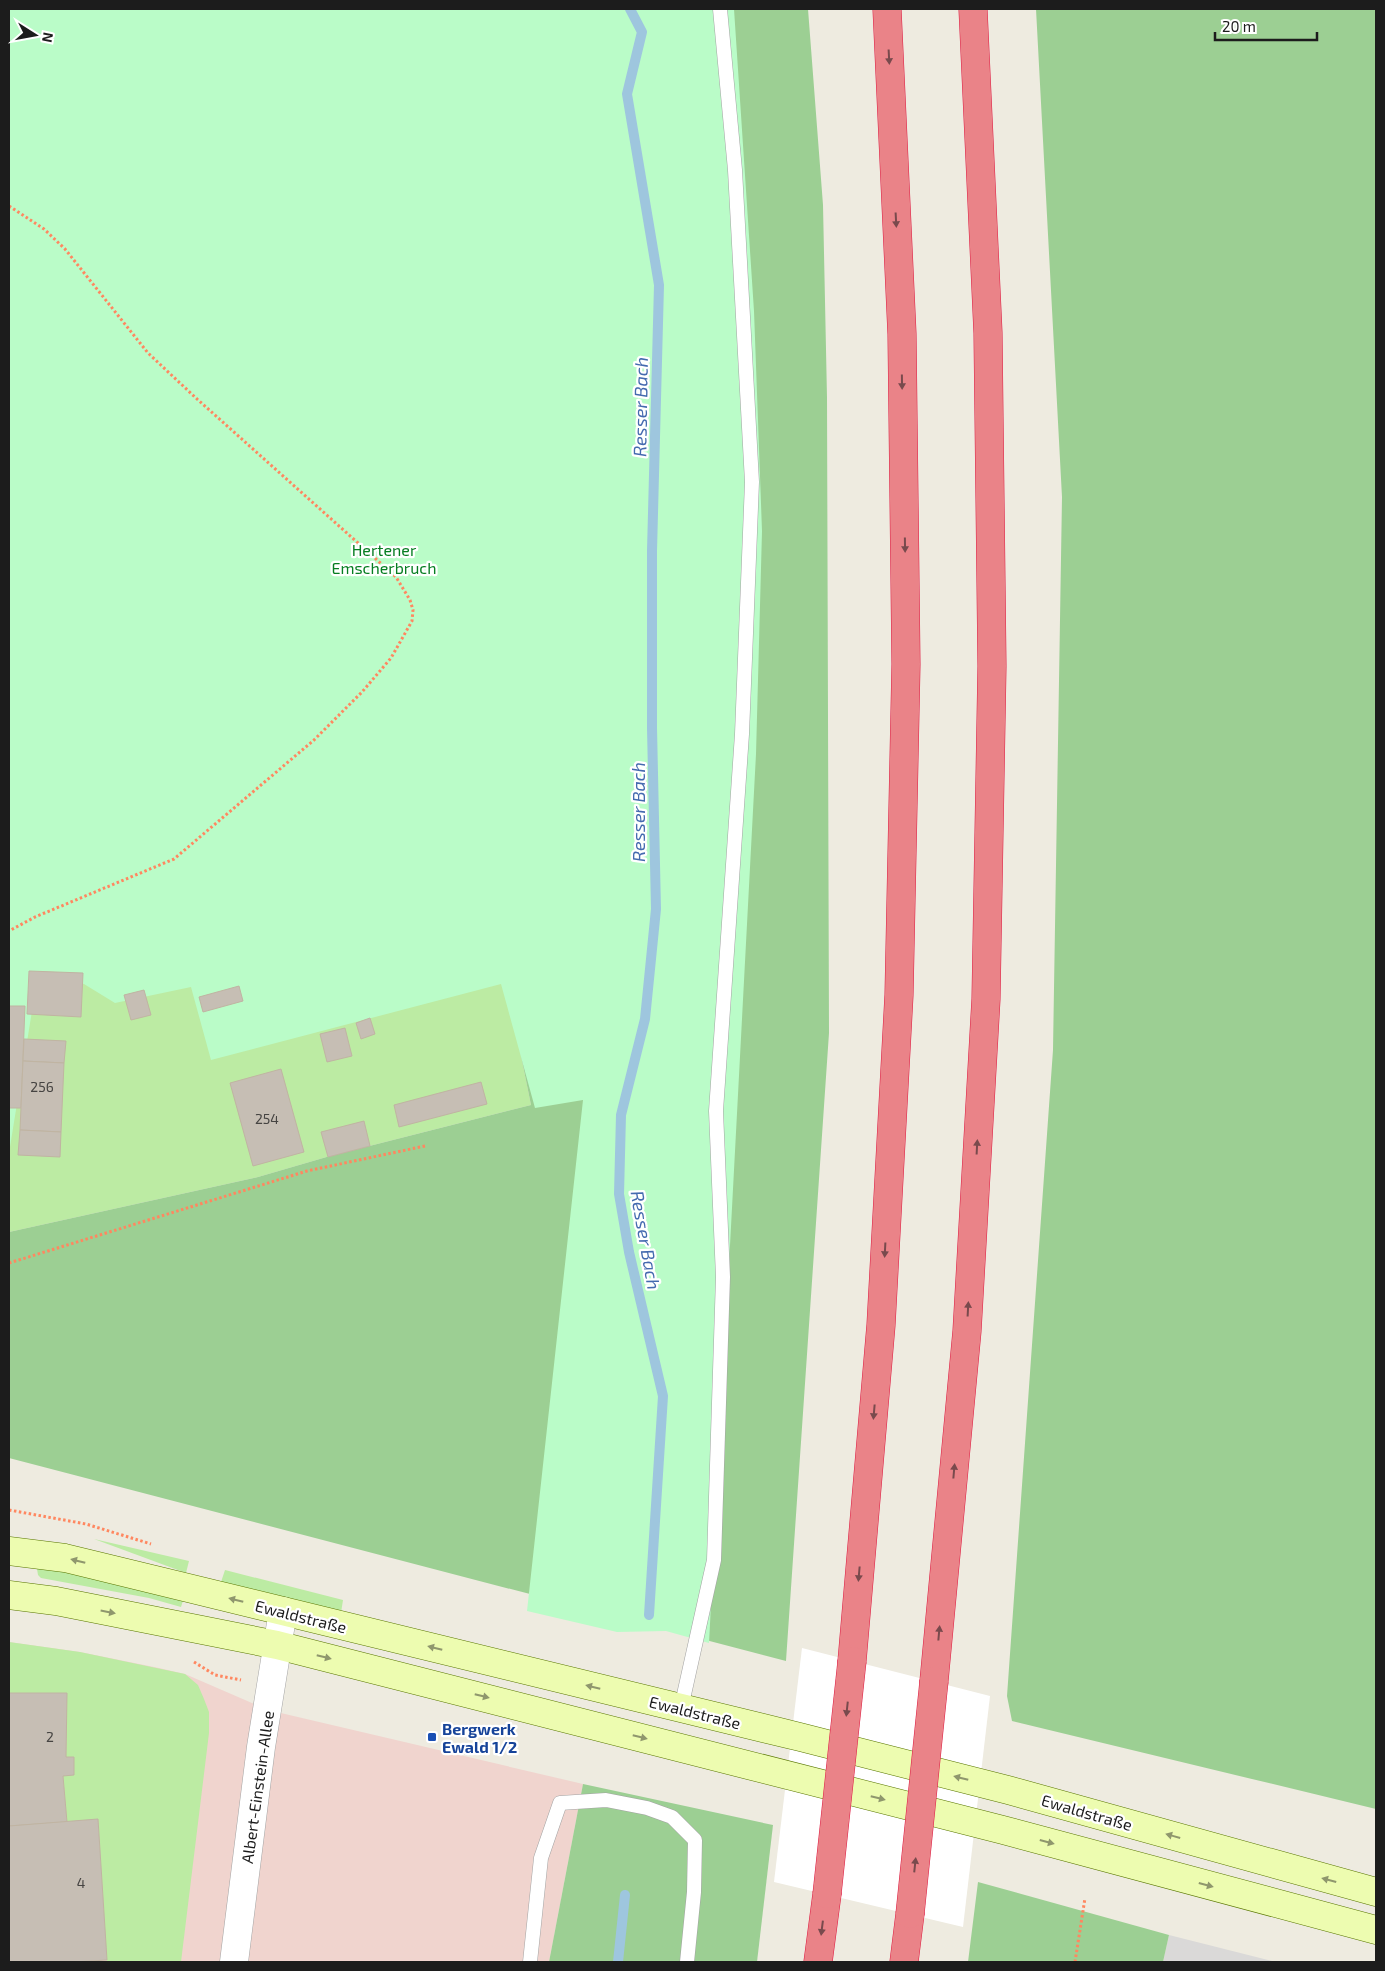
<svg xmlns="http://www.w3.org/2000/svg" width="1385" height="1971" font-family="'Exo 2',sans-serif">
<rect width="100%" height="100%" fill="#eeebe0"/>
<polygon fill="#dad9d8" points="1169,1935 1276,1962 1163,1962"/>
<polygon fill="#f0d4ce" points="9,1642 80,1652 159,1668 185,1674 268,1710 583,1784 549,1962 9,1962"/>
<g fill="#bceba3">
<polygon points="9,957 505,977 531,1105 330,1156 258,1177 9,1232"/>
<polygon points="94,1539 189,1561 186,1573"/>
<polygon points="43,1565 185,1594 181,1607 149,1598 41,1578 38,1575 37,1569"/>
<polygon points="225,1570 343,1600 341,1613 221,1582"/>
<polygon points="9,1642 80,1652 185,1674 198,1685 204,1699 209,1712 209,1733 181,1962 107,1962 98,1819 67,1822 63,1776 66,1757 67,1694 9,1693"/>
</g>
<g fill="#9ccf93">
<polygon points="9,9 808,9 823,205 827,397 829,1033 786,1661 9,1458 9,1232 258,1177 330,1156 531,1105 505,977"/>
<polygon points="1036,9 1376,9 1376,1809 1012,1721 1007,1696 1053,1050 1062,497"/>
<polygon points="583,1784 773,1825 757,1962 549,1962"/>
<polygon points="978,1882 1169,1935 1163,1962 968,1962"/>
</g>
<polygon fill="#bafcc8" points="9,9 734,9 754,311 762,531 756,754 709,1643 666,1631 617,1632 527,1611 583,1100 535,1108 501,984 211,1060 191,987 115,1003 84,984 38,974 9,1153"/>
<polygon fill="#fff" points="802,1648 990,1696 963,1927 774,1882"/>
<g fill="none" stroke-linecap="round" stroke-linejoin="round">
<g stroke="#9ec6de" stroke-width="10">
<polyline points="630,9 642,32 627,94 659,285 652,551 652,728 656,909 645,1019 621,1115 619,1194 629,1252 663,1396 649,1615"/>
<polyline points="618,1962 625,1895"/>
</g>
</g>
<g fill="#c6beb4" stroke="#c0b4a2">
<polygon points="29,971 83,973 81,1017 27,1014"/>
<polygon points="239,986 243,1001 203,1012 199,997"/>
<polygon points="144,990 151,1015 131,1020 124,995"/>
<polygon points="9,1006 25,1006 21,1108 9,1108"/>
<polygon points="370,1018 375,1034 361,1039 356,1023"/>
<polygon points="345,1028 352,1056 327,1062 320,1034"/>
<polygon points="24,1039 66,1041 64,1063 23,1061"/>
<polygon points="23,1061 64,1063 61,1132 20,1130"/>
<polygon points="281,1069 304,1152 253,1166 230,1083"/>
<polygon points="481,1082 487,1104 399,1127 394,1105"/>
<polygon points="364,1121 370,1146 328,1157 321,1132"/>
<polygon points="20,1130 61,1132 60,1157 18,1155"/>
<polygon points="9,1693 67,1693 66,1757 74,1757 74,1775 63,1776 67,1822 9,1826"/>
<polygon points="98,1819 107,1960 74,1962 9,1962 9,1826"/>
</g>
<g fill="none" stroke-linecap="round" stroke-linejoin="round">
<g stroke="#a3a3a3" stroke-width="15">
<g id="lane">
<polyline points="681,1708 714,1560 723,1277 716,1111 742,734 752,482 735,170 720,9"/>
<polyline points="530,1962 541,1858 560,1803 606,1800 647,1808 672,1817 695,1840 694,1892 687,1962"/>
</g>
</g>
<g stroke="#a3a3a3" stroke-width="29">
<polyline id="street" points="234,1962 261,1747 283,1611"/>
</g>
<g stroke="#587500" stroke-width="29">
<g id="secondary">
<polyline points="9,1551 65,1558 800,1737 1008,1790 1376,1892"/>
<polyline points="9,1595 56,1601 277,1645 1003,1830 1376,1930"/>
</g>
</g>
<g stroke="#de1b42" stroke-width="29">
<g id="highway">
<polyline points="852,1661 881,1325 899,995 906,664 902,334 887,9"/>
<polyline points="934,1681 967,1331 986,999 992,666 988,333 973,9"/>
<polyline points="818,1962 827,1894"/>
<polyline points="904,1962 910,1914"/>
</g>
</g>
<g stroke="#ff8760" stroke-width="3" stroke-dasharray="2.5 2.5" stroke-linecap="butt">
<polyline points="9,206 44,229 65,249 148,353 197,399 396,577 410,600 413,610 412,621 391,658 362,692 314,740 174,859 35,917 9,931"/>
<polyline points="9,1263 307,1171 425,1146"/>
<polyline points="9,1510 86,1524 151,1544"/>
<polyline points="194,1662 215,1675 241,1680"/>
<polyline points="1075,1962 1085,1898"/>
</g>
<use href="#lane" stroke="#fff" stroke-width="14"/>
<use href="#street" stroke="#fff" stroke-width="28"/>
<use href="#secondary" stroke="#edfcb0" stroke-width="28"/>
<use href="#highway" stroke="#ea8388" stroke-width="28"/>
<g stroke="#de1b42" stroke-width="29" stroke-linecap="butt">
<g id="highway-bridge">
<polyline points="827,1894 852,1661"/>
<polyline points="910,1914 934,1681"/>
</g>
</g>
<use href="#highway-bridge" stroke="#ea8388" stroke-width="28"/>
</g>
<defs><path id="oneway-solid" d="M-6-.8H1V-3.2L6.5 0L1 3.2V.8H-6Z" transform="scale(1.25)"/></defs>
<g fill="#794a4d">
<use href="#oneway-solid" transform="translate(889 57) rotate(87)"/>
<use href="#oneway-solid" transform="translate(896 220) rotate(87)"/>
<use href="#oneway-solid" transform="translate(902 382) rotate(89)"/>
<use href="#oneway-solid" transform="translate(905 545) rotate(89)"/>
<use href="#oneway-solid" transform="translate(977 1147) rotate(-87)"/>
<use href="#oneway-solid" transform="translate(885 1250) rotate(93)"/>
<use href="#oneway-solid" transform="translate(968 1309) rotate(-87)"/>
<use href="#oneway-solid" transform="translate(874 1412) rotate(95)"/>
<use href="#oneway-solid" transform="translate(954 1471) rotate(-85)"/>
<use href="#oneway-solid" transform="translate(859 1574) rotate(95)"/>
<use href="#oneway-solid" transform="translate(939 1633) rotate(-85)"/>
<use href="#oneway-solid" transform="translate(847 1709) rotate(96)"/>
<use href="#oneway-solid" transform="translate(915 1865) rotate(-84)"/>
<use href="#oneway-solid" transform="translate(822 1928) rotate(97)"/>
</g>
<g fill="#8f976d">
<use href="#oneway-solid" transform="translate(78 1561) rotate(-166)"/>
<use href="#oneway-solid" transform="translate(236 1600) rotate(-166)"/>
<use href="#oneway-solid" transform="translate(108 1612) rotate(11)"/>
<use href="#oneway-solid" transform="translate(435 1648) rotate(-166)"/>
<use href="#oneway-solid" transform="translate(324 1657) rotate(14)"/>
<use href="#oneway-solid" transform="translate(593 1687) rotate(-166)"/>
<use href="#oneway-solid" transform="translate(482 1696) rotate(14)"/>
<use href="#oneway-solid" transform="translate(640 1737) rotate(14)"/>
<use href="#oneway-solid" transform="translate(961 1778) rotate(-166)"/>
<use href="#oneway-solid" transform="translate(878 1798) rotate(14)"/>
<use href="#oneway-solid" transform="translate(1173 1836) rotate(-164)"/>
<use href="#oneway-solid" transform="translate(1047 1842) rotate(15)"/>
<use href="#oneway-solid" transform="translate(1329 1880) rotate(-165)"/>
<use href="#oneway-solid" transform="translate(1206 1885) rotate(15)"/>
</g>
<rect fill="#1a4fb4" stroke="#fff" stroke-width="2" x="427" y="1732" width="10" height="10" rx="2.5"/>
<g text-anchor="middle" dominant-baseline="central" stroke-width="4.5" stroke-linejoin="round" paint-order="stroke">
<g font-size="14" fill="#464442">
<text x="42" y="1086">256</text>
<text x="267" y="1118">254</text>
<text x="50" y="1736">2</text>
<text x="81" y="1882">4</text>
</g>
<g font-size="16" fill="#067d21" stroke="#fff">
<text x="384" y="549">Hertener<tspan x="384" dy="18">Emscherbruch</tspan></text>
</g>
<g font-size="16" fill="#1c1c1c" stroke="#fff">
<text transform="translate(301 1616) rotate(14)">Ewaldstraße</text>
<text transform="translate(695 1712) rotate(14)">Ewaldstraße</text>
<text transform="translate(257 1787) rotate(-82)">Albert-Einstein-Allee</text>
<text transform="translate(1087 1812) rotate(16)">Ewaldstraße</text>
</g>
<g font-size="16" font-weight="bold" fill="#164399" stroke="#fff" text-anchor="start">
<text x="442" y="1728">Bergwerk<tspan x="442" dy="18">Ewald 1/2</tspan></text>
</g>
<g font-size="18" font-style="italic" fill="#446aaf" stroke="#fff">
<text transform="translate(640 407) rotate(-89)">Resser Bach</text>
<text transform="translate(638 812) rotate(-90)">Resser Bach</text>
<text transform="translate(646 1240) rotate(80)">Resser Bach</text>
</g>
</g>
<rect width="1385" height="1971" fill="none" stroke="#1c1c1c" stroke-width="20"/>
<g transform="translate(35 35) rotate(101)" stroke="#ffffff" stroke-width="4" paint-order="stroke">
<path d="M0-4L9 19L0 12L-9 19Z" fill="#1c1c1c"/>
<text y="-8" font-size="14" font-weight="bold" text-anchor="middle" fill="#1c1c1c">N</text>
</g>
<path d="M1215 32v8h102v-8" fill="none" stroke="#1c1c1c" stroke-width="2.5"/>
<text x="1222" y="32" font-size="15" fill="#1c1c1c" stroke="#ffffff" stroke-width="4" paint-order="stroke">20 m</text>
</svg>
